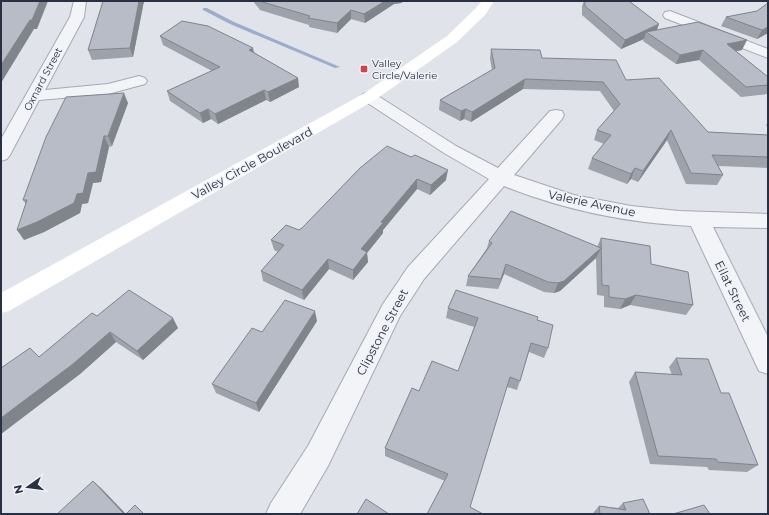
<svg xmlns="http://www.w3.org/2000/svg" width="769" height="515" font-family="Montserrat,sans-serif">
<rect width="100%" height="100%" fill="#e0e3ea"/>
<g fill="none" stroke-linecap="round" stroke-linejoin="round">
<polygon fill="#9aaecb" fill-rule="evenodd" points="203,8 207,8 234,22 340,67 335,68 230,24 203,10"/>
<g stroke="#a5aab4" stroke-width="2">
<g id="minor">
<polygon points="74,1 86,1 84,17 45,90 108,84 139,76 145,78 147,81 145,84 108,94 39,100 10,155 7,159 1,161 1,139 70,17"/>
<polygon points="670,11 768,49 768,58 665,18 663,15 665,12"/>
<path d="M 369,92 L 375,94 L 456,146 L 498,168 L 550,111 L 556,110 L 562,111 L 564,115 L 562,119 L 514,175 L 574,195 L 631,206 L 679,211 L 768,214 L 768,228 L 713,227 L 768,337 L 768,374 L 759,371 L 691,226 C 628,223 564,210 504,186 L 424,279 L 400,316 L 328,466 L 300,514 L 266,514 L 271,503 L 308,446 L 383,304 L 408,267 L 489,179 L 444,153 L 363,100 L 361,97 L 363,94 Z"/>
</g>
</g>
<use href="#minor" fill="#f3f4f8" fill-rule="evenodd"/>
<polygon fill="#fff" fill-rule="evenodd" points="482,1 494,1 485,15 457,42 375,100 9,311 1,313 1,293 363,94 447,36 475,9"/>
</g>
<g fill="#9da2ab">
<polygon points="103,1 144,1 133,57 92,60 88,50"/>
<polygon points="253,1 404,1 401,3 394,4 365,23 351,19 337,33 309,27 309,25 260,10"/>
<polygon points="584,1 629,1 657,30 742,50 736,51 768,77 768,94 741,97 699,60 676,64 643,41 644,39 621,49 582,15 582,6"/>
<polygon points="757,11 768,33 757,39 721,26 726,17"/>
<polygon points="160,36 254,52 299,87 270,102 266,100 218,124 211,119 203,123 170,101 167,91 212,71 163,45"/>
<polygon points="491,49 542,58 626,80 708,132 768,135 768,168 718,166 723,175 717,185 686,184 667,140 638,182 631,179 627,184 588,169 592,158 604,144 594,140 597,130 614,111 600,91 523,89 471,122 464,119 460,121 439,110 440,100 492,70 490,59"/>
<polygon points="128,103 112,146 109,147 101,182 93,183 88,203 82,204 80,213 44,232 24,240 26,204 23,200"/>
<polygon points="768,122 768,128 766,125"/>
<polygon points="360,168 446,180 430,195 417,189 383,230 383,233 367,253 368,262 353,280 329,269 304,300 263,281 261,271 278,252 274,250 271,240 299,230 302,228"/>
<polygon points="601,238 651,264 693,305 686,315 630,305 620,309 604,307 604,296 597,295 596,258 560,291 554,293 544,292 504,274 498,289 466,286 468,276 487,248 489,241 597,247"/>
<polygon points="448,308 537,320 548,348 544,358 529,352 520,381 517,390 507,387 427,514 445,481 385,456 385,448 419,391 458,371 474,327 446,318"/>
<polygon points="97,316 178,328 143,360 116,342 80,374 1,434 1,368 39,357"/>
<polygon points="317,321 259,412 216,393 212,384 262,332"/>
<polygon points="676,358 721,393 758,465 747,472 709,470 707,467 650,464 629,382 635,372 672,375 669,367"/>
<polygon points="623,503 650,514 593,514 593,513 599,506 618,508"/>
</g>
<g fill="#80848b">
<polygon points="40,1 48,1 37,29 34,29 1,83 1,65"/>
<polygon points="139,1 144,1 133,57 130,48"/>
<polygon points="385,1 404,1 401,3 394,4 365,23 364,14"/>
<polygon points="351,10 351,19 337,33 337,23"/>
<polygon points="659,24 656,33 646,32 644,39 621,49 625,40"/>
<polygon points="768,27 768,33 757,39 762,30"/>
<polygon points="747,40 742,50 723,54 727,44"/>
<polygon points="253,48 255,57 249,50"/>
<polygon points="703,50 699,60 676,64 680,55"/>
<polygon points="298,78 299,87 270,102 268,92"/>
<polygon points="525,79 523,89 471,122 472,112"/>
<polygon points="264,90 266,100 218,124 215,114"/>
<polygon points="124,93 128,103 112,146 108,136"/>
<polygon points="208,109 211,119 203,123 200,113"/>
<polygon points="466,109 464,119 460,121 461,111"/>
<polygon points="671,130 667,140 638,182 643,171"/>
<polygon points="104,136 109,147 101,182 93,183 88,203 82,204 80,213 44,232 24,240 17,230 77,194 88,173"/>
<polygon points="635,168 631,179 627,184 631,174"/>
<polygon points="448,170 446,180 430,195 431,185"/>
<polygon points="417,179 417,189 383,230 383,233 367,253 368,262 353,280 353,270 361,249 381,222"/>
<polygon points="601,248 596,258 560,291 554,293 558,283"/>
<polygon points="328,259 329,269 304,300 302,290"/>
<polygon points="506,264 504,274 498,289 501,279"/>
<polygon points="636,295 630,305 620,309 625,299"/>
<polygon points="315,311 317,321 259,412 256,403"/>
<polygon points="173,318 178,328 143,360 137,351"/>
<polygon points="110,332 116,342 80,374 1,434 1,418"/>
<polygon points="93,481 101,488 126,514 124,514"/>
</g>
<g fill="#b7bcc7" stroke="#80848b">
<polygon points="1,1 40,1 32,20 30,20 1,65"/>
<polygon points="103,1 139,1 130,48 88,50"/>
<polygon points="259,1 385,1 364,14 351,10 337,23 308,18 310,16"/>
<polygon points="585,1 629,1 659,24 625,40 585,6"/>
<polygon points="768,3 768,27 762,30 726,17 757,11"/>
<polygon points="182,21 208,26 253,48 249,50 298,78 268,92 264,90 215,114 208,109 200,113 167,91 220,67 160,36"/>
<polygon points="698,22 747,40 727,44 768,77 768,85 746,87 703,50 680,55 646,32"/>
<polygon points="491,49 540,50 542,58 616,60 626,80 659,78 708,132 768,135 768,157 712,155 723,175 691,173 671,130 643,171 635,168 631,174 592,158 611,135 597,130 620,104 603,82 525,79 472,112 466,109 461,111 440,100 495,68"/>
<polygon points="124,93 108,136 104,136 96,172 88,173 83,193 77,194 74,203 37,222 17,230 27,200 23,200 46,137 66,97"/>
<polygon points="387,146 411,157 415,155 448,170 431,185 417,179 381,222 383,223 361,249 367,252 353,270 328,259 302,290 261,271 284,245 271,240 286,225 299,230 302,228 360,168"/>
<polygon points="511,211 601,248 564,281 558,283 548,282 506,264 501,279 468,276 492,243 489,241"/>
<polygon points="601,238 650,246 651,264 688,272 693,305 636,295 625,299 609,297 609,286 602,285"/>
<polygon points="129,290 173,318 137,351 110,332 73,364 1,418 1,368 30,348 39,357 92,313 97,316"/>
<polygon points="456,290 538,317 537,320 553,325 548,348 531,343 520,381 510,377 470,507 483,514 427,514 448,474 385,448 412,388 419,391 432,361 458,371 478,318 448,308"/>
<polygon points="285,300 315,311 256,403 212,384 252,328 262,332"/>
<polygon points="676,358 708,359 721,393 729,393 758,465 718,462 716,459 658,456 635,372 682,375"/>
<polygon points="93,481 124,514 57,514"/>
<polygon points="366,499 389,514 357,514"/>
<polygon points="643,499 650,514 600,514 599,506 626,510 623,503"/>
<polygon points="135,505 144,514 126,514"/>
<polygon points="704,505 710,514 673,514"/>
</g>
<rect fill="#d3414d" stroke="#f0f2f7" stroke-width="1.5" x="360" y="65" width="8" height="8" rx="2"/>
<g text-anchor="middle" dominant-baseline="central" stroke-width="3" stroke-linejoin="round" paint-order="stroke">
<g font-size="10" fill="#283042" stroke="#f0f2f7" text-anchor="start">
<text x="372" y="63">Valley<tspan x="372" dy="12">Circle/Valerie</tspan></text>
</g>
<g font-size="10" fill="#283042" stroke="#f0f2f7">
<text transform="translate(43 79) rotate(-62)">Oxnard Street</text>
</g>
<g font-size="12" fill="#283042" stroke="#f0f2f7">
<text transform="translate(252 163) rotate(-29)">Valley Circle Boulevard</text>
<text transform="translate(592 203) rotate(12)">Valerie Avenue</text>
<text transform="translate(733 291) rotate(64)">Eilat Street</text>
<text transform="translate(382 332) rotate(-62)">Clipstone Street</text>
</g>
</g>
<rect width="769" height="515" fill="none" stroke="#283042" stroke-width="4"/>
<g transform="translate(28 487) rotate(256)" stroke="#f0f2f7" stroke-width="3" paint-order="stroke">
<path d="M0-3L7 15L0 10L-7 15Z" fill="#283042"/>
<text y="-6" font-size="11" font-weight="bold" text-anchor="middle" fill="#283042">N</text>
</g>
</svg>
